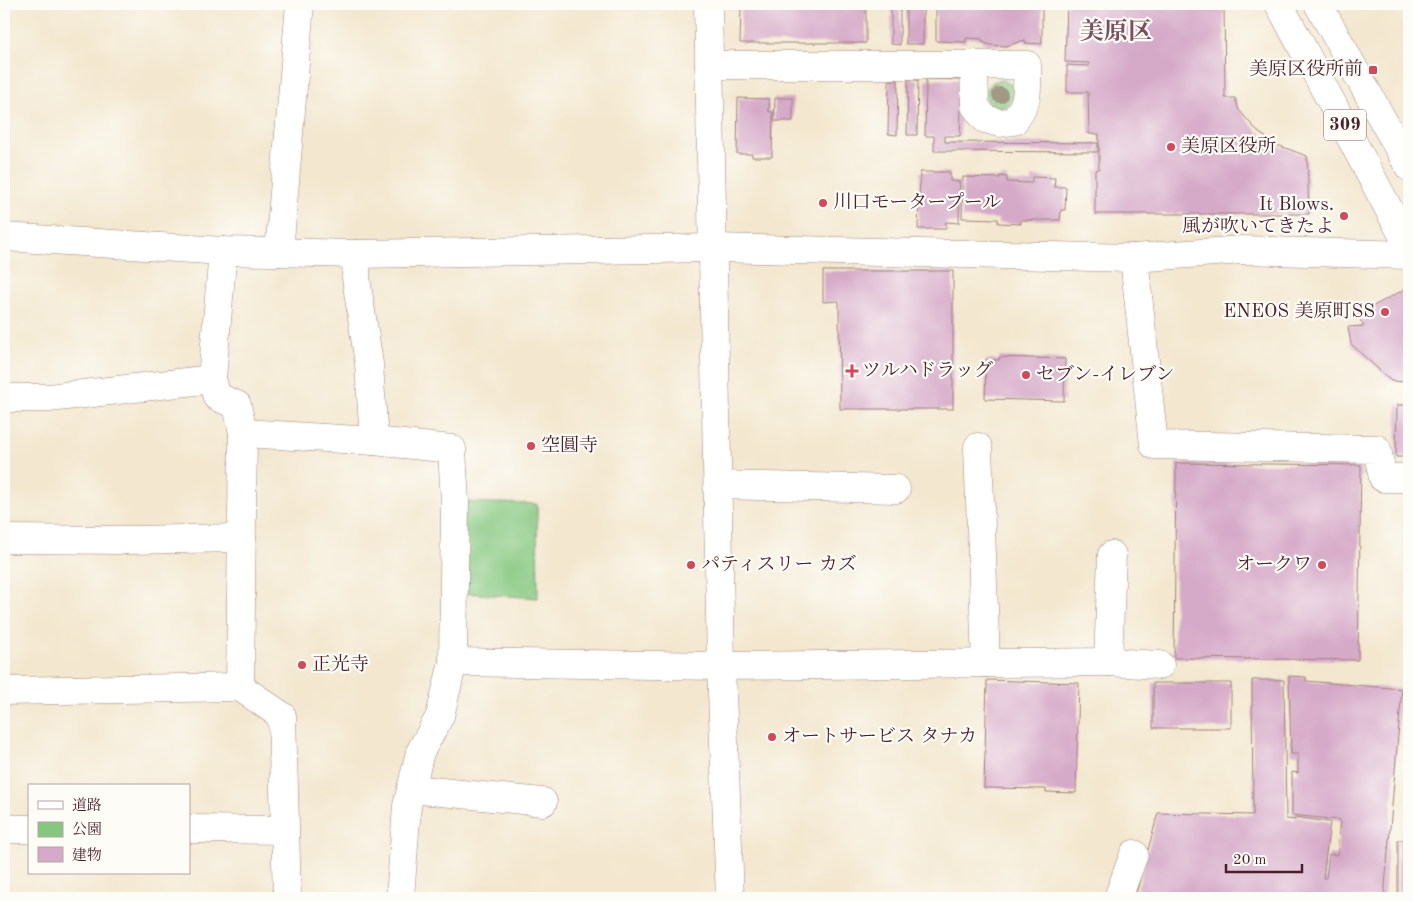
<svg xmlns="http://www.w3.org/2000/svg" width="1413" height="902" font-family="'Old Standard TT','Noto Serif JP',serif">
<rect width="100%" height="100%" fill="#fdfcf7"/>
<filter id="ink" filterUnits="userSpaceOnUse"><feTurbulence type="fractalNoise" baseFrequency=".02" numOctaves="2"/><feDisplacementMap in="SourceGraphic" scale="10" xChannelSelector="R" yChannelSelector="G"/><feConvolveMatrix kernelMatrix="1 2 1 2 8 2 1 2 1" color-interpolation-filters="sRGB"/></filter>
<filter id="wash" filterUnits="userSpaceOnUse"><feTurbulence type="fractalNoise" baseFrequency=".0096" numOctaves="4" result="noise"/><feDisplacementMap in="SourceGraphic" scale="20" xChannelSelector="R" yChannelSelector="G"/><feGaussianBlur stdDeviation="1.12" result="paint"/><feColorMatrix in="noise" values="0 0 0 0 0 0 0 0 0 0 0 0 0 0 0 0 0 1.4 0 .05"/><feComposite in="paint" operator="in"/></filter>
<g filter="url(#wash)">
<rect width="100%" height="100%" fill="#f3e7cf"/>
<g fill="#86c780" stroke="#687356">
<circle cx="1000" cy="94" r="14"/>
<polygon points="463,502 537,504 538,598 461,593"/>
</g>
<g id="blocks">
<g fill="#d5a9c8">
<polygon points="741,4 866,4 866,43 740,43"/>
<polygon points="891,4 900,4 900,45 891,44"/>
<rect x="906" y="4" width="17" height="40"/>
<polygon points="936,4 1042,4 1042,44 1025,43 1025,40 1006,46 991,45 982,42 982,39 966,38 966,42 936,41"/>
<polygon points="1067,4 1224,4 1225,98 1235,98 1239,110 1258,132 1277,145 1307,156 1309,214 1095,214 1095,170 1099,169 1099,134 1089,134 1088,92 1067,92 1067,65 1089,66 1089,63 1065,62"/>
<polygon points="926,79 962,80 960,136 945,136 945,142 1098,143 1098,152 934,151 934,136 925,136"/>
<polygon points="889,80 898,80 897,135 888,134"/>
<polygon points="908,80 918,80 917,135 907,135"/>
<polygon points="738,98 769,99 769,112 773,112 772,157 752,157 752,154 737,154"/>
<polygon points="775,98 793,98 793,121 774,121"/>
<polygon points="920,172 950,172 950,181 960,182 959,223 946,222 946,229 918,229"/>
<polygon points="1000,176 1007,177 1007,182 1032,183 1032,177 1055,178 1054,187 1066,187 1065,210 1061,210 1060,220 1021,220 1021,224 998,223 998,219 962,218 963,177 1000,178"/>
<polygon points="823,271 953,271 953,409 840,409 839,301 823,302"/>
<polygon points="1407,288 1409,292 1409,382 1391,381 1351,344 1348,327 1364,326 1357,315"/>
<polygon points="999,357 1065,359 1064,401 985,399 986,360 999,360"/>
<polygon points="1397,405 1409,405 1409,457 1396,457"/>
<polygon points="1176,463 1361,465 1358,660 1174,658"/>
<polygon points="1289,676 1306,677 1306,681 1402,689 1384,898 1282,898 1283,893 1281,893 1280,898 1135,898 1158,813 1253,815 1252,680 1284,680 1286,819 1295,820 1295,817 1330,822 1323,878 1326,878 1329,854 1337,855 1340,820 1292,815 1292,772 1298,773 1298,754 1291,754"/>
<polygon points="987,680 1079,683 1076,793 1046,792 1046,789 984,788"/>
<rect x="1153" y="683" width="78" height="45"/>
<rect x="1398" y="840" width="11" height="58"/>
</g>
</g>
</g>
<g filter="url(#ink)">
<use href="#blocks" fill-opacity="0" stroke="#9e837d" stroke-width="1"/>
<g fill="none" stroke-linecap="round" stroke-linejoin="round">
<g stroke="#9e837d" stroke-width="29">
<g id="minor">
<polyline points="708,4 721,666 730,898"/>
<path d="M 709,65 L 1027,65 C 1027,89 1030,101 1014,121 L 1000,123 L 985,119 L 975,106 L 974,64"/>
<polyline points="4,237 223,251 357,254 713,248 1134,258 1242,250 1409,255"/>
<polyline points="223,251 212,379 217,397 237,405 243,433 240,687"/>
<polyline points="279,252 300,4"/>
<polyline points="357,254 356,278 369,364 374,441"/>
<polyline points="1134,258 1154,445 1377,449 1383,478 1409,478"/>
<polyline points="4,398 49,398 212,379"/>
<polyline points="243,433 374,441 452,449 455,503 453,662 440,716 420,752 407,806 400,898"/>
<polyline points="978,447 986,663"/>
<polyline points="718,485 896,489"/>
<polyline points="4,539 125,540 242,538"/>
<polyline points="453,662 721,666 1108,662 1160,665"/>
<polyline points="1108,662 1112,555"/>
<polyline points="4,691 240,687 282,716 287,898"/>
<polyline points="411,789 543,802"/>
<polyline points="4,829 29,829"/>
<polyline points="189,829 284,830"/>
<polyline points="1118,898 1134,854"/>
</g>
</g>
<g stroke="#9e837d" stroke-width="29">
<g id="highway">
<polyline points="1279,4 1409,247"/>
<polyline points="1318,4 1409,167"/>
</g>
</g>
<use href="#minor" stroke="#fff" stroke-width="28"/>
<use href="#highway" stroke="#fff" stroke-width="28"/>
</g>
<circle fill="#a29985" cx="1000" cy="95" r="8"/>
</g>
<g fill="#d1495b" stroke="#fdfcf7" stroke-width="2">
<rect x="1368" y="65" width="10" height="10" rx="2.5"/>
<circle cx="1171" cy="147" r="5"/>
<circle cx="823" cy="203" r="5"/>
<circle cx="1344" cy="216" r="5"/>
<circle cx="1385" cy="312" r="5"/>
<path d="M849.5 363.5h5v5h5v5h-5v5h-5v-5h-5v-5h5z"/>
<circle cx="1026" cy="375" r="5"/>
<circle cx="531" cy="446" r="5"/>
<circle cx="691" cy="565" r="5"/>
<circle cx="1322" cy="565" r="5"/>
<circle cx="302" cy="665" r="5"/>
<circle cx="772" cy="737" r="5"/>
</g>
<g text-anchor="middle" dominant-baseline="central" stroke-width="4.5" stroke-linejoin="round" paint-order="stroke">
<rect fill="#fdfcf7" stroke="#806168" stroke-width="1" x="1324" y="109.5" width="42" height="31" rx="4"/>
<g font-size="18" font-weight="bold" fill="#4a1f2b">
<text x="1345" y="125">309</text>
</g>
<g font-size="19" fill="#4a1f2b" stroke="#fdfcf7" text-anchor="start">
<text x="1363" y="70" text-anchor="end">美原区役所前</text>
<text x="1181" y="147">美原区役所</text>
<text x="833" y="203">川口モータープール</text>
<text x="1334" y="205" text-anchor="end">It Blows.<tspan x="1334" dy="22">風が吹いてきたよ</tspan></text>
<text x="1375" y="312" text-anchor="end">ENEOS 美原町SS</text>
<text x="862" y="371">ツルハドラッグ</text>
<text x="1036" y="375">セブン-イレブン</text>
<text x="541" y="446">空圓寺</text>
<text x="701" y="565">パティスリー カズ</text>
<text x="1312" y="565" text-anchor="end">オークワ</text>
<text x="312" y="665">正光寺</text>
<text x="782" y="737">オートサービス タナカ</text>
</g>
<g font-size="24" font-weight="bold" fill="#7b4f62" stroke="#fdfcf7">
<text x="1116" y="33">美原区</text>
</g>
</g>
<rect width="1413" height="902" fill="none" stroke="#fdfcf7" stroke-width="20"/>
<rect x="28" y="784" width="162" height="90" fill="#fdfcf7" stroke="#b5a4a5"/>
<rect x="38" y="801" width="25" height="8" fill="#ffffff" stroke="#b5a4a5"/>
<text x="72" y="810" font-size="15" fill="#4a1f2b">道路</text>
<rect x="38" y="822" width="25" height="15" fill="#86c780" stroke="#b5a4a5"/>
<text x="72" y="834" font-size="15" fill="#4a1f2b">公園</text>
<rect x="38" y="847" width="25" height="15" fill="#d5a9c8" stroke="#b5a4a5"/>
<text x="72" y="860" font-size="15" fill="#4a1f2b">建物</text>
<path d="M1226 864v8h76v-8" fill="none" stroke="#4a1f2b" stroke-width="2.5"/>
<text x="1233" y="864" font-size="15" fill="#4a1f2b" stroke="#fdfcf7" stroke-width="4" paint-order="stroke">20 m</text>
</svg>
